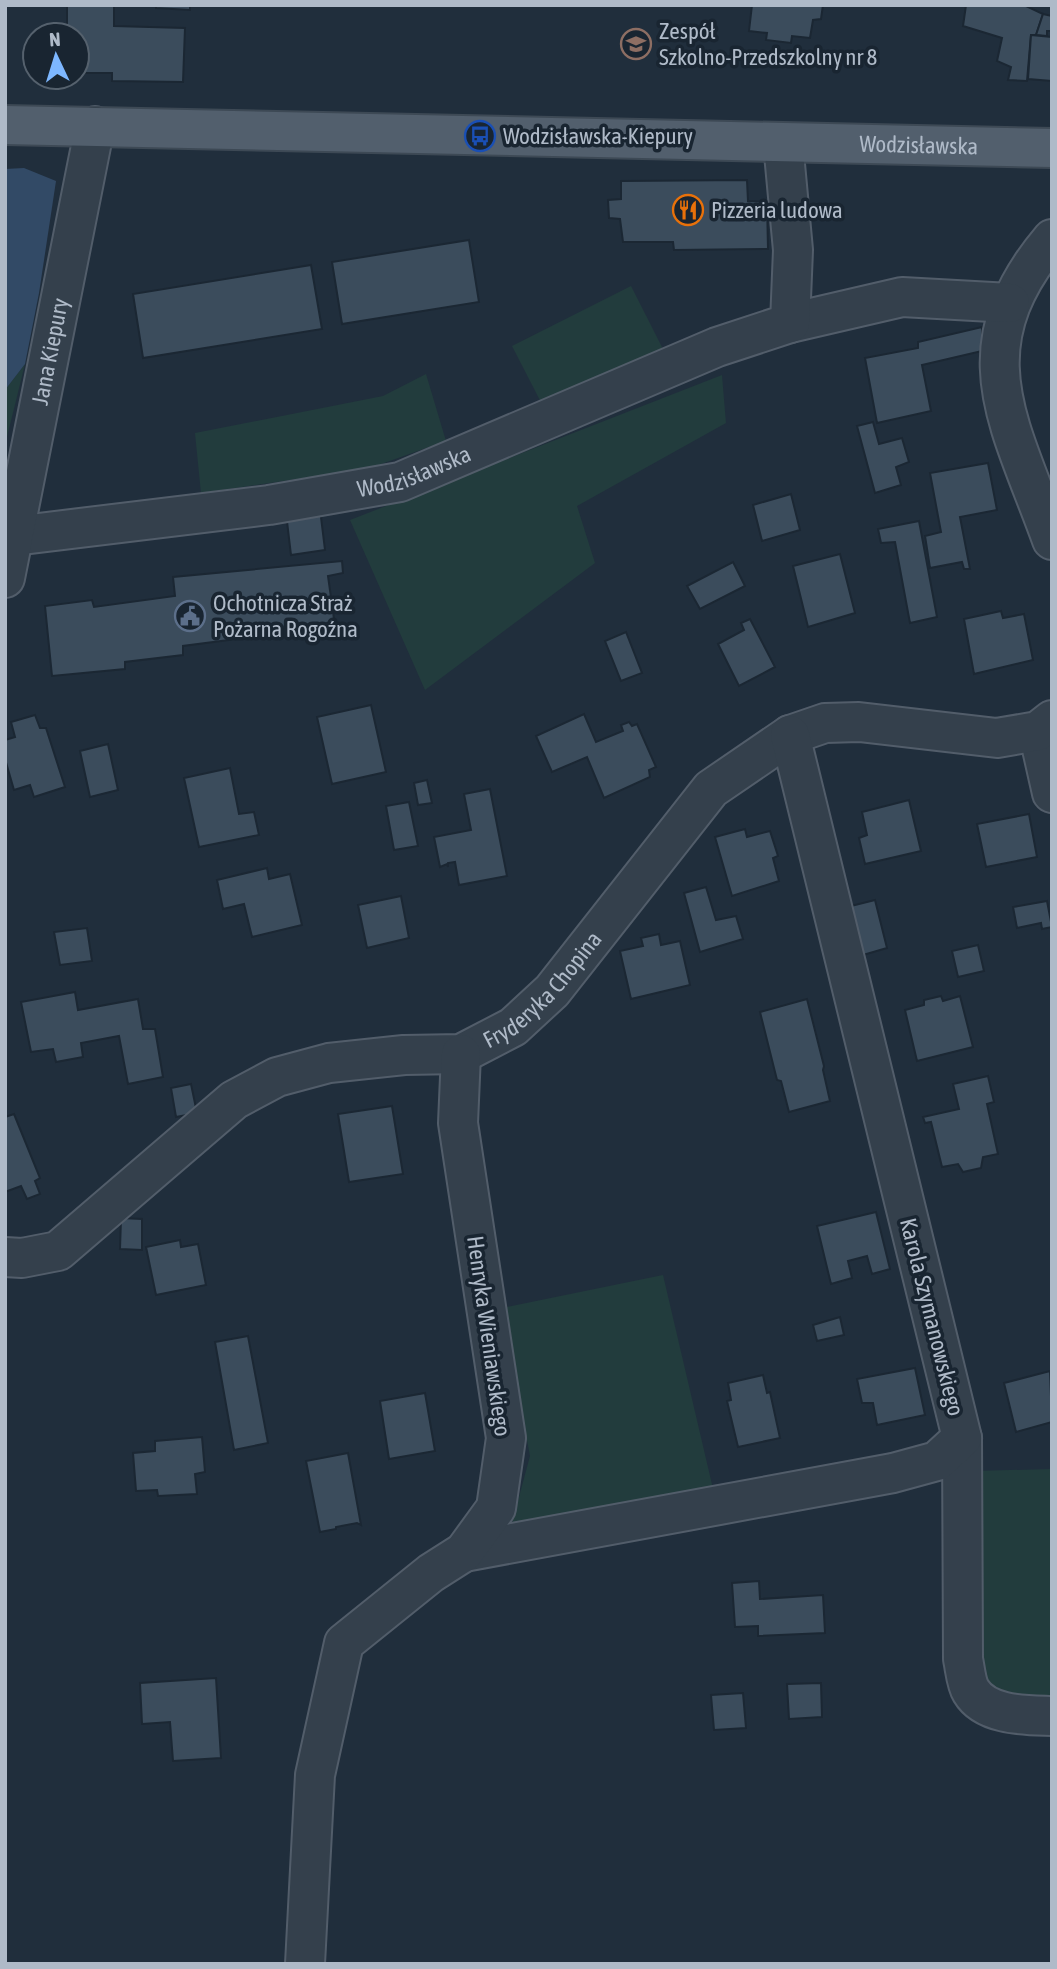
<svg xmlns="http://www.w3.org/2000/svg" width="1057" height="1969" font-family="'Asap Condensed',sans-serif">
<rect width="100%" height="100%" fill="#202e3c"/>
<g fill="#223c3d">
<polygon points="631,286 665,353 546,412 512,346"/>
<polygon points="25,364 5,445 5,390"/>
<polygon points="426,374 446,441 367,469 201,493 195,433 383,396"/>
<polygon points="722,375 726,423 577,506 595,563 425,690 350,520"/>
<polygon points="663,1275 714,1493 511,1527 530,1456 502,1308"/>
<polygon points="1052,1469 1052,1699 1014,1699 994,1687 975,1661 973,1471"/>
</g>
<polygon fill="#324a66" points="24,168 56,181 39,293 25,364 5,390 5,169"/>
<g fill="#3b4c5c" stroke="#1b2733" stroke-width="2">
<polygon points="67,5 114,6 114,26 185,28 183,82 112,81 112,73 77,73 77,35 67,35"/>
<polygon points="156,5 190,5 190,10 156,8"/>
<polygon points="752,5 823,5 821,19 813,20 810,38 792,36 791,43 766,40 767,33 749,31"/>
<polygon points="966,5 1024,5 1043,14 1036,35 1031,35 1027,81 1008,80 1011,67 997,61 1002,38 963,26"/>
<polygon points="1043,14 1052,16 1052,31 1047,31 1047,36 1036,35"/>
<polygon points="1031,35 1052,37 1052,81 1028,79"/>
<polygon points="747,180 748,201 767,202 768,249 674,250 673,242 623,242 620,219 609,218 608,200 621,199 621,181"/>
<polygon points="469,240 479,302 342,324 332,262"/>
<polygon points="311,265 322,329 143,358 133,294"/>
<polygon points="982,327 982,351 922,365 931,411 877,423 865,358 918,348 918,342"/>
<polygon points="873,422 879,444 902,438 909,462 896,467 901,485 875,493 857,426"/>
<polygon points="988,463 997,510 960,517 970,569 964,569 962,562 930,568 925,536 941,532 930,473"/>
<polygon points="791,494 800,530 762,541 753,505"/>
<polygon points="320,509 325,550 291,555 286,513"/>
<polygon points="919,521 937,617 910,623 895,542 881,543 878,529"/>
<polygon points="840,554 855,613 808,627 793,566"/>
<polygon points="342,561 343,573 328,576 335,626 183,646 183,655 125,662 125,669 52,676 45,606 92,600 94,607 175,596 173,577"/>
<polygon points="733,562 745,586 700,609 687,586"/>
<polygon points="1001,611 1003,618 1024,614 1033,660 974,674 964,619"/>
<polygon points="750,619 775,667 739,686 718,644 744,630 741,623"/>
<polygon points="626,632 642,673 621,681 605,641"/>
<polygon points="371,705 386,772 332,784 317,717"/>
<polygon points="584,714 596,742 623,731 621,725 629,722 632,726 637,724 656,767 649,770 650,777 604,798 587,757 552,772 536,736"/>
<polygon points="35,715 40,728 46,728 65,787 34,797 30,785 14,790 5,759 5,740 15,737 11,722"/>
<polygon points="108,744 118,790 90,797 80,751"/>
<polygon points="230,768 239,814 254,812 259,835 199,847 184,778"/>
<polygon points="427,780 432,803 418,805 414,783"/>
<polygon points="490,789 507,876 459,885 455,862 448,863 448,867 447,864 440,867 434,837 471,830 464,794"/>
<polygon points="909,800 921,851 865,864 859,838 867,835 862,812"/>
<polygon points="409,802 418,846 394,850 386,806"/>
<polygon points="1029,814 1037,857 986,867 977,824"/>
<polygon points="745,829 747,837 770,831 778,856 773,858 779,881 732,896 715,837"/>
<polygon points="267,868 269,879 290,874 302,925 252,937 244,904 223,909 217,880"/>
<polygon points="706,887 716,920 736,916 743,939 700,952 684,893"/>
<polygon points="401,896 409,938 367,948 358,905"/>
<polygon points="875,900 887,948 863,955 851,906"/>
<polygon points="1047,901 1052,927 1042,929 1041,923 1017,928 1013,907"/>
<polygon points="87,928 92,961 60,965 54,932"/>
<polygon points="659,934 661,945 680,941 690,985 631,999 620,951 643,946 641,938"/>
<polygon points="978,945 984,971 958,977 952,951"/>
<polygon points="75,992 78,1010 138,999 143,1029 155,1029 163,1077 128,1084 119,1036 81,1043 83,1057 56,1062 53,1049 31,1052 21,1002"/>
<polygon points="941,996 943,1001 960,996 973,1047 917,1061 905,1010 924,1005 924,1000"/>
<polygon points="807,999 824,1066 823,1070 830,1101 789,1112 781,1081 777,1080 760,1012"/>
<polygon points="988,1076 994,1102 987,1104 998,1154 983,1157 981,1168 963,1172 958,1164 942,1167 931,1122 925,1123 923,1117 959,1109 953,1084"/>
<polygon points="191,1084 197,1113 176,1117 171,1088"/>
<polygon points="392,1106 403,1174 349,1182 338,1114"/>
<polygon points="14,1114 40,1178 35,1181 40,1194 27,1199 21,1186 5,1192 5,1117"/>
<polygon points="876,1212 890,1269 872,1274 867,1256 848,1261 852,1278 831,1284 817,1226"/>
<polygon points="121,1218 142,1219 142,1250 120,1249"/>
<polygon points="180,1240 181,1247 198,1244 206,1285 156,1295 146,1247"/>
<polygon points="840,1317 844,1335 817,1341 813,1325"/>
<polygon points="248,1336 268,1443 234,1450 215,1342"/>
<polygon points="915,1368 925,1415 877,1425 873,1403 862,1403 857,1379"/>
<polygon points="1050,1371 1052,1422 1016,1432 1004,1383"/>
<polygon points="763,1375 767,1393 770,1392 780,1438 738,1447 727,1401 731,1400 728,1383"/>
<polygon points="425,1393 435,1451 389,1459 380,1401"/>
<polygon points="202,1437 205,1472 195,1474 197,1494 158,1496 157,1490 136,1491 133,1453 155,1451 155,1441"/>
<polygon points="348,1453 361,1525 357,1523 336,1527 336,1529 320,1532 306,1461"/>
<polygon points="759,1581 760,1599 823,1595 825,1633 758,1636 758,1626 735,1627 732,1583"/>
<polygon points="216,1678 221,1758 173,1761 170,1722 142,1724 140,1683"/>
<polygon points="821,1683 822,1717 789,1719 787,1684"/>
<polygon points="743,1693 746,1728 714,1730 711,1695"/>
</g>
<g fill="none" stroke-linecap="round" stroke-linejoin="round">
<g stroke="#525d6a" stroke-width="42">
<g id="minor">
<path d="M 1052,239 C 959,349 1010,423 1052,540"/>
<polyline points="790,323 902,297 1010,303"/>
<path id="s1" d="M 14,536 L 269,505 L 400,482 L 717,347 L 790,323 L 793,250 L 783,143"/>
<path id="s2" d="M 5,578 L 95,126"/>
<polyline points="1038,731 1052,793"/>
<path id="s3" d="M 5,1257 L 22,1258 L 58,1251 L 234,1100 L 277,1077 L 329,1063 L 404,1055 L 461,1054 L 513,1027 L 552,991 L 711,789 L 790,735 L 825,723 L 859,722 L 997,738 L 1038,731 L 1052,720"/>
<path d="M 962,1438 L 963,1659 C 965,1668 966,1683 971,1691 C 986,1716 1026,1715 1052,1716"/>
<polyline points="464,1552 893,1473 937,1461 962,1438 790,735"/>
<polyline points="305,1964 315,1775 344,1643 431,1573 464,1552 496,1508 506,1438 458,1123 461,1054"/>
</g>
</g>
<g stroke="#3d4955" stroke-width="42">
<g id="major">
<path id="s4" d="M 5,125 L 1052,148"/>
</g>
</g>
<use href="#minor" stroke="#34404c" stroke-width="38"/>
<use href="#major" stroke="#525f6d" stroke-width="38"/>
</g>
<defs>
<g id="school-ring" transform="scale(1.575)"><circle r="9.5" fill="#192531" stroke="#8d6e63" stroke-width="1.5"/><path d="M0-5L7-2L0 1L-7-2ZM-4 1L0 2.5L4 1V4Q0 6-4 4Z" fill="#8d6e63"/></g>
<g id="bus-ring" transform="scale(1.575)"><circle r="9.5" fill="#192531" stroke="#1a4fb4" stroke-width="1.5"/><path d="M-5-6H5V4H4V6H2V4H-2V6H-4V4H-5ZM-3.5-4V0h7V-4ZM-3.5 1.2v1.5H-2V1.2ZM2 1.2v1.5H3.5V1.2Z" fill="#1a4fb4"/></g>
<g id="restaurant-ring" transform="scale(1.575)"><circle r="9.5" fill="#192531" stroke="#e8710a" stroke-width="1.5"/><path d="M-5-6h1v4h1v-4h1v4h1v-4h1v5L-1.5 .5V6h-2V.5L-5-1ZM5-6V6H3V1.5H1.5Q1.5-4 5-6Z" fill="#e8710a"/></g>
<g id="civic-ring" transform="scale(1.575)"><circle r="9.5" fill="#192531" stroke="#5c6f8a" stroke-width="1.5"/><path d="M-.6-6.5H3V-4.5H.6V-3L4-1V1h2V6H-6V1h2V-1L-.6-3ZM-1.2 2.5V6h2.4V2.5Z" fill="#5c6f8a"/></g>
</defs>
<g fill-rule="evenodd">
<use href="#school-ring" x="636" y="44"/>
<use href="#bus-ring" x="480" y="136"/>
<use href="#restaurant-ring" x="688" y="210"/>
<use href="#civic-ring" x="190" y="616"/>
</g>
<g text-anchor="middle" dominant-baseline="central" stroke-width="7" stroke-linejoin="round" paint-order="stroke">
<g font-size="23" fill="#afbac8" stroke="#192531" text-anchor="start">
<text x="659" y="31">Zespół<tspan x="659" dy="26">Szkolno-Przedszkolny nr 8</tspan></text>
<text x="503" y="136">Wodzisławska-Kiepury</text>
<text x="711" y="210">Pizzeria ludowa</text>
<text x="213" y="603">Ochotnicza Straż<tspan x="213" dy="26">Pożarna Rogoźna</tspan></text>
</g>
<g font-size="23" fill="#afbac8" stroke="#192531">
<text stroke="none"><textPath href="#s4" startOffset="914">Wodzisławska</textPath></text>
<text stroke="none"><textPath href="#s2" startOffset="231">Jana Kiepury</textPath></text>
<text stroke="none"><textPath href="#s1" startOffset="406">Wodzisławska</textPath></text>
<text stroke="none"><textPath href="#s3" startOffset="626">Fryderyka Chopina</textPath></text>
<text transform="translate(932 1317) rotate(76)">Karola Szymanowskiego</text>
<text transform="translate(489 1336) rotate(82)">Henryka Wieniawskiego</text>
</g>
</g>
<rect width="1057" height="1969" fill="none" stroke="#afbac8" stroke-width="14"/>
<g transform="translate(56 56) rotate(356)"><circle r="33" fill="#192531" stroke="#55616d" stroke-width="2"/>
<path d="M0-5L12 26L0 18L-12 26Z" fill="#7db7ff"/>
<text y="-10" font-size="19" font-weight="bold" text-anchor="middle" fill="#afbac8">N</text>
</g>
</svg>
